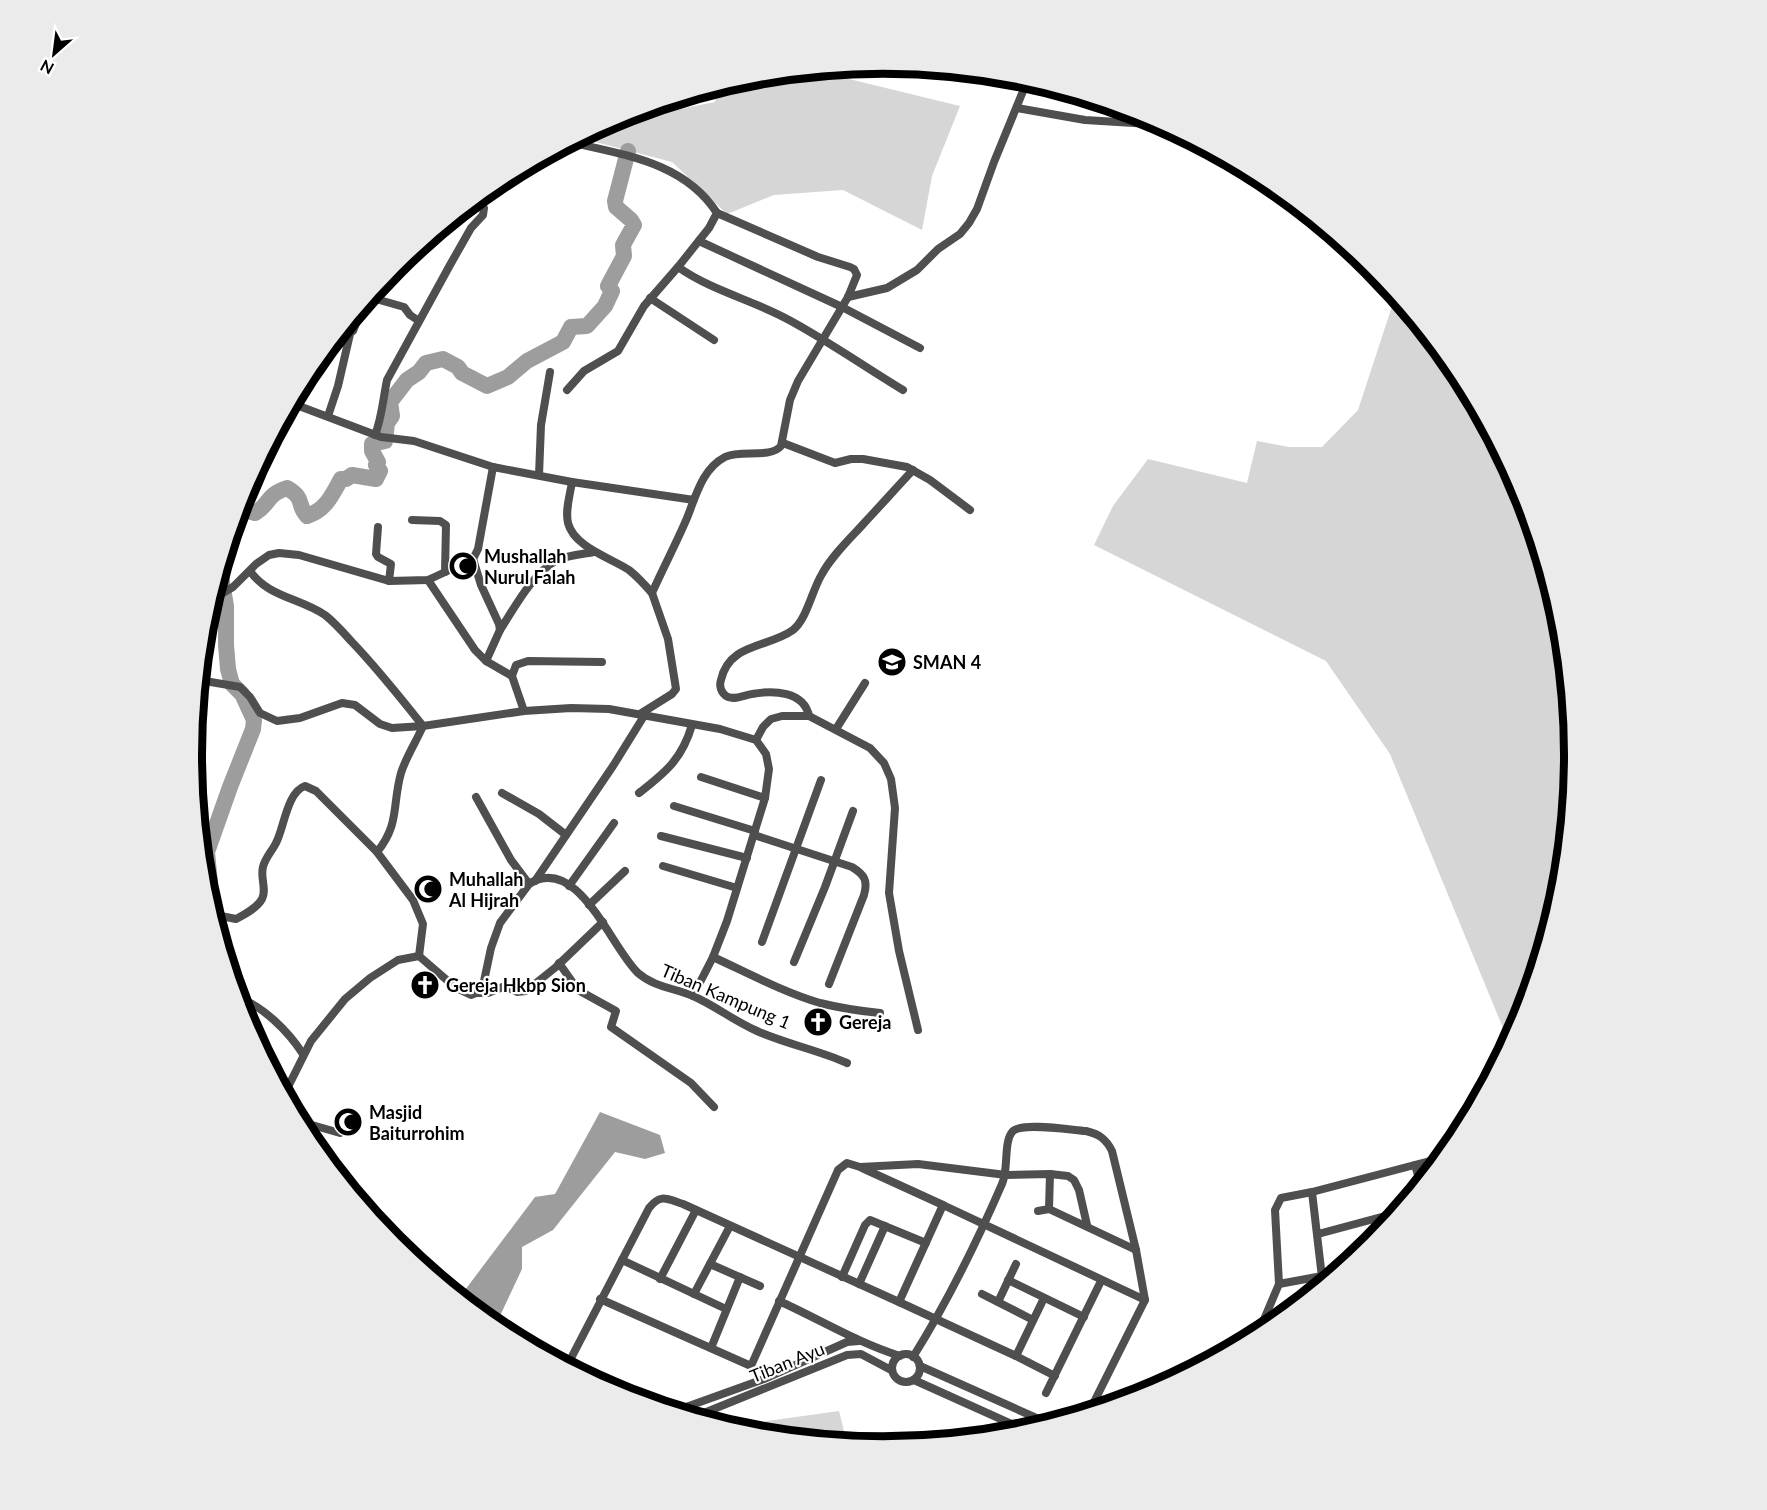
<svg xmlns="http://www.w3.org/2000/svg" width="1767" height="1510" font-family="Lato,sans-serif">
<rect width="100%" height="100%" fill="#fff"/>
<g fill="#d6d6d6">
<polygon points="812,70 960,106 932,176 922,230 843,190 774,195 727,214 672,162 588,140 591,130 618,116 635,118 715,102 720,85 749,76"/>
<polygon points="1396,294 1459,371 1523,490 1562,620 1575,755 1562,890 1523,1020 1510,1045 1390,754 1326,661 1094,545 1113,506 1148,459 1247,483 1257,441 1289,447 1322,447 1358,410"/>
<polygon points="839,1411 847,1443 748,1434 725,1427"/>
</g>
<polygon fill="#9d9d9d" points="600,1112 660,1135 665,1153 645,1159 615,1152 553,1230 522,1247 522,1269 499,1318 491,1324 459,1298 535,1197 555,1194"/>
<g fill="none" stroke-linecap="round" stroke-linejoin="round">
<g stroke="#9d9d9d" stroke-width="16">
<path d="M 239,508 L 255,513 C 272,503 264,496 287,488 C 306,499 296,504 307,516 C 326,510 332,495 341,479 L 346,479 L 352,475 L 376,479 L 380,471 L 376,465 L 378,462 L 372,451 L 372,444 L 385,441 L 387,423 L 392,416 L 390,402 L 407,380 L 419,372 L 426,363 L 443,359 L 458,367 L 462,373 L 487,386 L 508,377 L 527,361 L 563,342 L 571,327 L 587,326 L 605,306 L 612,291 L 608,286 L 624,256 L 623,245 L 634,225 L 631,220 L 616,207 L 615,201 L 628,151"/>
<polyline points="205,891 210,883 207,852 230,787 253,729 254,720 242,694 232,684 228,669 226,645 226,606 220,570"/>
</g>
<g stroke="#4f4f4f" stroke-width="8">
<polyline points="1017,108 1085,120 1166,125"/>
<path d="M 570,142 C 624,155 684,162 717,213 L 709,228 L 678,267 C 712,291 753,300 789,320 C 828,341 865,367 903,390"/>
<polyline points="699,241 842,307 920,348"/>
<polyline points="369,297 404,307 410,315 419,321"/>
<polyline points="848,297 887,288 917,270 938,249 960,234 969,223 977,209 994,162 1028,79"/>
<polyline points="650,298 714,340"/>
<polyline points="339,333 347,335 353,331 364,302"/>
<polyline points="567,390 584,371 618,351 644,306 678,267"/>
<polyline points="291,403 381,437 414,441 493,467 572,482"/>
<polyline points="295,405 298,390"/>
<polyline points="328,416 338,386 350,334"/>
<path d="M 375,435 C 382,417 383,399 387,380 L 450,265 L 471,228 L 483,215 L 484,208 L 476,199"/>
<polyline points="783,443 835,463 851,459 863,459 907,467 930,480 970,510"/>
<polyline points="539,475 541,425 550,372"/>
<path d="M 694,500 L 572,482 C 570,495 565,510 568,523 C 574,547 611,558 629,570 C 638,577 645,585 652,593 C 663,568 676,544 687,518 C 696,496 702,469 725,457 C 741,449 770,459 781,446 L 790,400 L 798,381 L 848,297 L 857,275 L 854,269 L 850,267 L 818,257 L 717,213"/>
<polyline points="412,520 440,521 446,525 445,572"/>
<polyline points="378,527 376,554 378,557 391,564 389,581"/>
<polyline points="473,559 481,585 499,624 500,630 486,661"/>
<path d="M 250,571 C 268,597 300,598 325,615 C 334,622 343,632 351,641 C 377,668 400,697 423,726 C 416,742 406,757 401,773 C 392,805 400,824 377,852"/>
<polyline points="428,580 475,650 486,661 512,676 524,711"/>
<polyline points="211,600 233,587 256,564 269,555 279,553 299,555 389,581 428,580 473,559 478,549 493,467"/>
<path d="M 500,630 C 515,607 532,574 557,560 C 568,555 583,554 594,552"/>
<polyline points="512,676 516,665 528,661 602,662"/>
<polyline points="199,680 240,687 250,697 260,713 277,721 300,718 342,703 355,705 380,724 392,728 423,726 524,711 571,708 609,709 720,729 756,740 766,754 769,769 765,798 727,921 713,957 693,996"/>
<polyline points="640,714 672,694 676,689 668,639 652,593"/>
<path d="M 809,716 C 804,691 773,690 752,694 C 744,695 733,701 726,696 C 721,692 719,686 721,680 C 729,643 768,648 793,630 C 807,619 812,590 822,574 C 833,554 851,538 866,521 C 882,504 897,487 913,470"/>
<polyline points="836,729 865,683"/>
<polyline points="756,740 763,727 771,719 782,716 809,716 870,748 884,763 891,779 895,808 889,893 899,951 918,1030"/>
<polyline points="701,777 765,798"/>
<polyline points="502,793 539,814 566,835"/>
<path d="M 639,793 C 666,772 682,759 692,725"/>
<polyline points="476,797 511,860 529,884"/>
<polyline points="674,806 755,831"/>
<path d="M 754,835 L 852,867 C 865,875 868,881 864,895 L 829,984"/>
<polyline points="661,836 747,858"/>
<polyline points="663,866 737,888"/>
<polyline points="535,881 613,766 644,716"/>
<polyline points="569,886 614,823"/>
<polyline points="589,905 625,871"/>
<path d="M 213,918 L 216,915 L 236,919 C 245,914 257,908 262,899 C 267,890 260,877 263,867 C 265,858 272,851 276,843 C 284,828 287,792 305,786 L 316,791 L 377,852 L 413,900 L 423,924 L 419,956"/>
<polyline points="762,942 821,780"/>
<path d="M 713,957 C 748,973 783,992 820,1003 C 840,1008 860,1011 880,1013"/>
<polyline points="794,962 825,887 853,811"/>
<polyline points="559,963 578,990 616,1011 611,1027 691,1083 714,1107"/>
<polyline points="476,993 488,993 505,986 517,992 526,991 556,967 603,922"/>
<path d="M 237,997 C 263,1006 288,1031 303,1054"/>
<path d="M 284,1095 L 311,1041 L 345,999 L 370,978 L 398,960 L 419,956 L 456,988 L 471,995 L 476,993 L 484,981 L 491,948 L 500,923 L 529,884 C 578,853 611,948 638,973 C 654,987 674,988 693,996 C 714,1005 734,1021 757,1031 C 786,1044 818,1050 847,1063"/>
<polyline points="298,1121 340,1133"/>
<polyline points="1415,1165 1421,1186"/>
<polyline points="862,1168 943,1205"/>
<polyline points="1312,1192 1323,1286"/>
<polyline points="1049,1209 1136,1250"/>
<polyline points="1038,1211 1049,1209 1050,1174"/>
<polyline points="1318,1234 1400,1212"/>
<polyline points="622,1260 726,1309"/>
<polyline points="710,1264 760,1286"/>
<polyline points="842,1277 865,1225 870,1220 926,1243"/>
<polyline points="660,1279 696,1210"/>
<polyline points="1008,1280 1084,1317"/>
<polyline points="859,1284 885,1226"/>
<polyline points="1279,1284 1338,1273"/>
<polyline points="694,1294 730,1226"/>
<polyline points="982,1294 1033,1320"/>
<polyline points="600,1299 751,1366 838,1170 847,1163 860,1167 918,1164 1006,1175 1050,1174 1068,1176 1074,1180 1079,1190 1087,1225"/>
<path d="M 779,1301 C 819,1319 858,1343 900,1356"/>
<polyline points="899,1302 943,1205 1145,1300"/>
<polyline points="998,1302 1016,1264"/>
<polyline points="1257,1336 1279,1284 1275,1210 1281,1198 1312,1192 1445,1157"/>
<polyline points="711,1348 740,1277"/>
<circle cx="906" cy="1368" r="14"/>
<polyline points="1016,1356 1044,1298"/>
<path d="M 913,1357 C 948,1301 976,1244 1002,1184 C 1009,1169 1003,1141 1013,1131 C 1023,1122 1071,1130 1086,1131 C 1099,1134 1106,1139 1112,1151 L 1136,1250 L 1145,1300 L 1089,1412"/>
<path d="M 567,1366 L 649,1208 C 661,1193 667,1199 683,1204 L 899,1302 L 1016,1356 L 1055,1376"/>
<polyline points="920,1366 1050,1424"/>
<polyline points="914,1380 1027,1431"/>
<polyline points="1046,1393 1101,1281"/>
<polyline points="675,1411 764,1379 847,1342 859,1341"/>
<polyline points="694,1417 847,1355 861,1354 891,1370"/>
</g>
</g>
<defs>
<g id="mosque-disc" transform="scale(1.5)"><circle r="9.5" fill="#000" stroke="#fff"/><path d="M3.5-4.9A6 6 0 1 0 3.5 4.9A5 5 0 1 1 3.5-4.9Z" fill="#fff"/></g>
<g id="school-disc" transform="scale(1.5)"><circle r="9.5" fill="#000" stroke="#fff"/><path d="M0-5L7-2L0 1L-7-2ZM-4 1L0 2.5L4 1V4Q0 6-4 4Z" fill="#fff"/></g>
<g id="church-disc" transform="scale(1.5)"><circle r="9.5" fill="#000" stroke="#fff"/><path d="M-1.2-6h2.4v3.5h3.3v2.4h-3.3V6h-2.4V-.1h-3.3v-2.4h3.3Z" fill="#fff"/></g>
</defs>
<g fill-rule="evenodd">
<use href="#mosque-disc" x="463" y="566"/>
<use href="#school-disc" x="892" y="662"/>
<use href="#mosque-disc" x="428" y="889"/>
<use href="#church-disc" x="425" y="985"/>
<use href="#church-disc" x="818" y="1022"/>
<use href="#mosque-disc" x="348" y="1122"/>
</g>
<g text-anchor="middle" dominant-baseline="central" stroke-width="4.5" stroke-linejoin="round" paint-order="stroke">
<g font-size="18" font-weight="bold" fill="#000" stroke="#fff" text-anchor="start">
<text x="484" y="556">Mushallah<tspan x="484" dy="21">Nurul Falah</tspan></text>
<text x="913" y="662">SMAN 4</text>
<text x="449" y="879">Muhallah<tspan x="449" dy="21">Al Hijrah</tspan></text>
<text x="446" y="985">Gereja Hkbp Sion</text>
<text x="839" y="1022">Gereja</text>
<text x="369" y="1112">Masjid<tspan x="369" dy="21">Baiturrohim</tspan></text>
</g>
<g font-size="18" fill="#000" stroke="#fff">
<text transform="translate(726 996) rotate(23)">Tiban Kampung 1</text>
<text transform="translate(787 1362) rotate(-22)">Tiban Ayu</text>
</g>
</g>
<path d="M0 0H1767V1510H0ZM202 755a681 681 0 1 1 1362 0a681 681 0 1 1-1362 0Z" fill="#ebebeb" fill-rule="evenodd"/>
<path fill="none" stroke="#000" stroke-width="8" d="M202 755a681 681 0 1 1 1362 0a681 681 0 1 1-1362 0Z"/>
<g transform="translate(54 54) rotate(208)" stroke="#ffffff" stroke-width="4.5" paint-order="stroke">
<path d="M0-4.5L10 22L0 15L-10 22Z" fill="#000000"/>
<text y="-9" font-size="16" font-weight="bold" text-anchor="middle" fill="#000000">N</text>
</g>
</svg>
